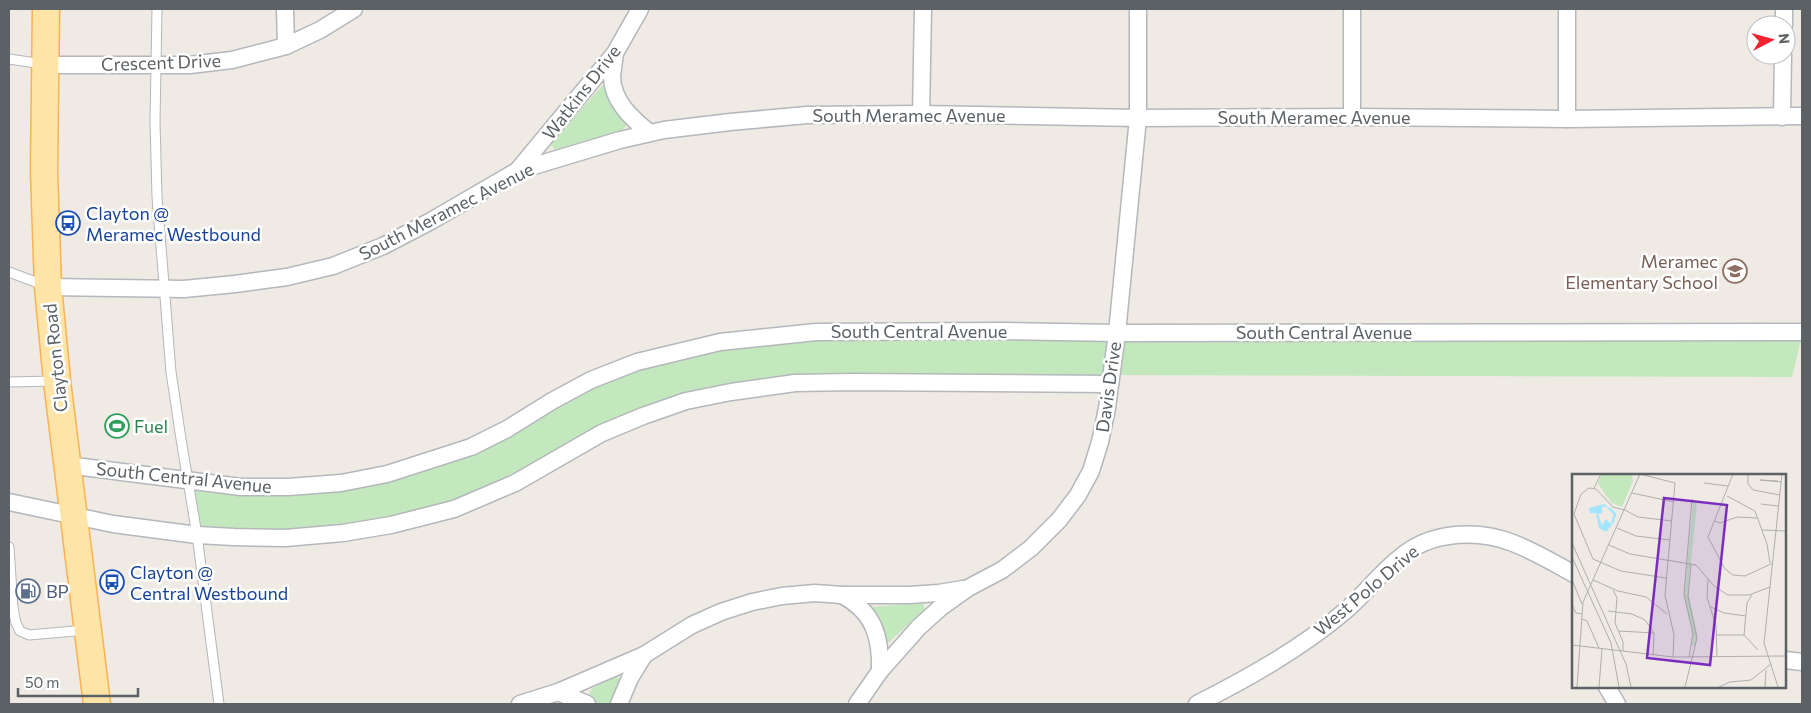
<svg xmlns="http://www.w3.org/2000/svg" width="1811" height="713" font-family="Commissioner,sans-serif">
<rect width="100%" height="100%" fill="#efeae3"/>
<g fill="#c4e8be">
<polygon points="602,86 606,87 625,119 626,126 622,130 554,150 553,146 549,145"/>
<polygon points="765,336 1802,336 1792,377 1112,375 1110,384 854,382 686,401 515,483 391,525 197,535 188,480 288,487 431,461 591,380"/>
<polygon points="920,603 924,605 924,610 888,643 871,609 872,607"/>
<polygon points="613,677 617,677 621,681 612,704 596,704 589,694 592,689"/>
</g>
<g fill="none" stroke-linecap="round" stroke-linejoin="round">
<g stroke="#b4b7bb" stroke-width="11">
<g id="service">
<polyline points="157,9 155,122 157,197 171,372 181,439 197,535 219,704"/>
<polyline points="9,59 43,64"/>
<polyline points="9,272 46,286"/>
<polyline points="9,382 54,381"/>
<polyline points="9,547 13,608 16,623 20,631 29,635 86,630"/>
</g>
</g>
<g stroke="#b4b7bb" stroke-width="19">
<g id="minor">
<polyline points="285,9 286,46"/>
<polyline points="1567,9 1567,119"/>
<polyline points="1784,25 1784,9"/>
<path d="M 615,53 C 614,60 613,68 612,76 C 612,101 632,119 650,133"/>
<polyline points="46,65 190,65 232,60 286,46 320,30 354,9"/>
<polyline points="921,114 923,9"/>
<polyline points="1352,117 1352,9"/>
<polyline points="1782,117 1783,55"/>
<polyline points="517,171 615,53 640,9"/>
<polyline points="48,287 184,289 235,284 287,277 333,266 383,246 431,221 517,171 620,140 664,130 730,122 807,115 921,114 1138,118 1352,117 1567,119 1802,116"/>
<polyline points="67,465 241,487 288,487 341,483 387,474 471,447 507,429 552,401 591,380 637,362 720,342 816,332 1004,331 1117,333 1802,332"/>
<polyline points="9,502 113,524 197,535 234,537 285,538 343,533 391,525 454,509 515,483 602,433 643,416 686,401 731,392 795,383 854,382 1110,384"/>
<path d="M 842,595 C 874,612 881,637 880,671"/>
<polyline points="1785,660 1802,662"/>
<polyline points="1607,687 1617,704"/>
<polyline points="558,692 587,704"/>
<polyline points="520,704 558,692 644,655 692,625 721,612 752,602 782,596 815,593 842,595 909,595 939,593 963,589"/>
<polyline points="619,704 630,678 644,655"/>
<polyline points="857,704 880,671 919,627 940,608 968,588 1002,570 1031,548 1059,520 1078,495 1091,471 1100,442 1107,408 1117,333 1138,118 1138,9"/>
<path d="M 1197,704 C 1248,678 1300,649 1344,612 C 1366,593 1384,568 1407,552 C 1437,531 1480,530 1513,543 C 1534,551 1554,563 1574,574"/>
</g>
</g>
<g stroke="#fbb250" stroke-width="29">
<polyline id="primary" points="46,9 44,171 48,287 57,381 97,704"/>
</g>
<use href="#service" stroke="#fff" stroke-width="9"/>
<use href="#minor" stroke="#fff" stroke-width="16"/>
<use href="#primary" stroke="#ffe4a8" stroke-width="26"/>
</g>
<defs>
<g id="bus-ring" transform="scale(1.25)"><circle r="9.5" fill="#fff" stroke="#1a4fb4" stroke-width="1.5"/><path d="M-5-6H5V4H4V6H2V4H-2V6H-4V4H-5ZM-3.5-4V0h7V-4ZM-3.5 1.2v1.5H-2V1.2ZM2 1.2v1.5H3.5V1.2Z" fill="#1a4fb4"/></g>
<g id="school-ring" transform="scale(1.25)"><circle r="9.5" fill="#fff" stroke="#8d6e63" stroke-width="1.5"/><path d="M0-5L7-2L0 1L-7-2ZM-4 1L0 2.5L4 1V4Q0 6-4 4Z" fill="#8d6e63"/></g>
<g id="stadium-ring" transform="scale(1.25)"><circle r="9.5" fill="#fff" stroke="#2e9e5b" stroke-width="1.5"/><path d="M0-5a6.5 5 0 1 0 0 10a6.5 5 0 1 0 0-10ZM-3.5-1.8h7v3.6h-7Z" fill="#2e9e5b"/></g>
<g id="fuel-ring" transform="scale(1.25)"><circle r="9.5" fill="#fff" stroke="#5c6f8a" stroke-width="1.5"/><path d="M-5.5-6h7V0h2V4h1.3V-2.5L3-4.5l.8-.8L6-3V5H2.5V1h-1V6h-7ZM-4.2-4.7v3.2H.2V-4.7Z" fill="#5c6f8a"/></g>
</defs>
<g fill-rule="evenodd">
<use href="#bus-ring" x="68" y="223"/>
<use href="#school-ring" x="1735" y="271"/>
<use href="#stadium-ring" x="117" y="426"/>
<use href="#bus-ring" x="112" y="582"/>
<use href="#fuel-ring" x="28" y="591"/>
</g>
<g text-anchor="middle" dominant-baseline="central" stroke-width="5" stroke-linejoin="round" paint-order="stroke">
<g font-size="18" fill="#5b6165" stroke="#fff">
<text transform="translate(161 62) rotate(-2)">Crescent Drive</text>
<text transform="translate(581 92) rotate(-52)">Watkins Drive</text>
<text x="909" y="115">South Meramec Avenue</text>
<text x="1314" y="117">South Meramec Avenue</text>
<text transform="translate(446 211) rotate(-27)">South Meramec Avenue</text>
<text x="919" y="331">South Central Avenue</text>
<text x="1324" y="332">South Central Avenue</text>
<text transform="translate(55 358) rotate(-96)">Clayton Road</text>
<text transform="translate(1108 387) rotate(-82)">Davis Drive</text>
<text transform="translate(184 477) rotate(6)">South Central Avenue</text>
<text transform="translate(1366 590) rotate(-40)">West Polo Drive</text>
</g>
<g font-size="18" fill="#164399" stroke="#fff" text-anchor="start">
<text x="86" y="213">Clayton @<tspan x="86" dy="21">Meramec Westbound</tspan></text>
<text x="130" y="572">Clayton @<tspan x="130" dy="21">Central Westbound</tspan></text>
</g>
<g font-size="18" fill="#785e54" stroke="#fff" text-anchor="end">
<text x="1718" y="261">Meramec<tspan x="1718" dy="21">Elementary School</tspan></text>
</g>
<g font-size="18" fill="#27864d" stroke="#fff" text-anchor="start">
<text x="134" y="426">Fuel</text>
</g>
<g font-size="18" fill="#4e5e75" stroke="#fff" text-anchor="start">
<text x="46" y="591">BP</text>
</g>
</g>
<g transform="translate(1572 474)">
<rect width="214" height="214" fill="#efeae3"/>
<path d="M 30,0 L 60,0 L 61,7 L 50,33 L 42,30 L 45,26 L 41,30 L 33,20 L 26,9 ZM 121,28 L 125,29 L 116,117 L 125,159 L 124,172 L 119,172 L 121,163 L 112,124 Z" fill="#c4e8be"/>
<path d="M 32,30 L 37,34 L 30,32 L 30,39 L 26,40 L 30,51 L 34,45 L 40,51 L 34,58 L 27,54 L 24,39 L 18,39 L 17,34 Z" fill="#a3e4ff"/>
<path fill="none" stroke="#a3e4ff" stroke-width="2.5" d="M 37,34 L 43,40 L 40,50"/>
<path fill="none" stroke="#b0afad" stroke-width="1" d="M 68,0 L 103,9 L 93,121 L 102,161 L 101,183M 161,0 L 136,63 L 153,95 L 161,101 L 173,102 L 201,89M 176,0 L 176,10 L 181,16 L 208,21M 206,7 L 188,6 L 210,8M 132,9 L 156,12M 22,14 L 29,0M 60,19 L 102,28M 155,22 L 183,37 L 195,70 L 198,89M 189,30 L 206,32M 51,35 L 66,43 L 100,47M 52,36 L 41,33 L 24,15 L 17,14 L 9,20 L 2,40 L 21,85 L 49,97 L 94,104M 143,47 L 148,49 L 165,43 L 185,44M 45,54 L 64,62 L 98,66M 190,56 L 214,57M 0,69 L 54,190 L 59,213M 37,71 L 58,80 L 124,91 L 143,113 L 156,121 L 177,121 L 198,113M 0,83 L 39,169 L 47,213M 136,105 L 135,123 L 144,152 L 145,182M 0,106 L 10,130M 21,106 L 46,117 L 74,123 L 95,140M 41,116 L 45,124 L 43,149 L 51,168 L 51,177M 0,131 L 4,139 L 10,140M 139,133 L 152,139 L 174,142M 36,137 L 60,140 L 73,146 L 82,159 L 81,181M 10,145 L 15,147 L 27,174M 47,157 L 82,159M 145,161 L 172,161 L 186,176M 172,161 L 175,129 L 180,121M 0,171 L 101,183 L 214,182M 117,183 L 121,159 L 112,120 L 120,25M 5,213 L 11,128 L 68,0M 27,213 L 30,175M 113,213 L 125,164 L 116,123 L 119,90M 147,213 L 158,208 L 179,206 L 199,190M 193,213 L 194,196M 206,213 L 192,169 L 210,0"/>
<path fill="#7b2cbf" fill-opacity="0.15" stroke="#7b2cbf" stroke-width="2.5" d="M 92,24 L 155,31 L 138,191 L 75,184 Z"/>
<rect width="214" height="214" fill="none" stroke="#5b6165" stroke-width="2.5"/>
</g>
<rect width="1811" height="713" fill="none" stroke="#5b6165" stroke-width="20"/>
<g transform="translate(1771 40) rotate(84)"><circle r="24" fill="#ffffff" stroke="#bdc0c1"/>
<path d="M0-4L9 19L0 12L-9 19Z" fill="#f42331"/>
<text y="-8" font-size="14" font-weight="bold" text-anchor="middle" fill="#5b6165">N</text>
</g>
<path d="M18 688v8h120v-8" fill="none" stroke="#5b6165" stroke-width="2.5"/>
<text x="25" y="688" font-size="15" fill="#5b6165" stroke="#ffffff" stroke-width="4" paint-order="stroke">50 m</text>
</svg>
